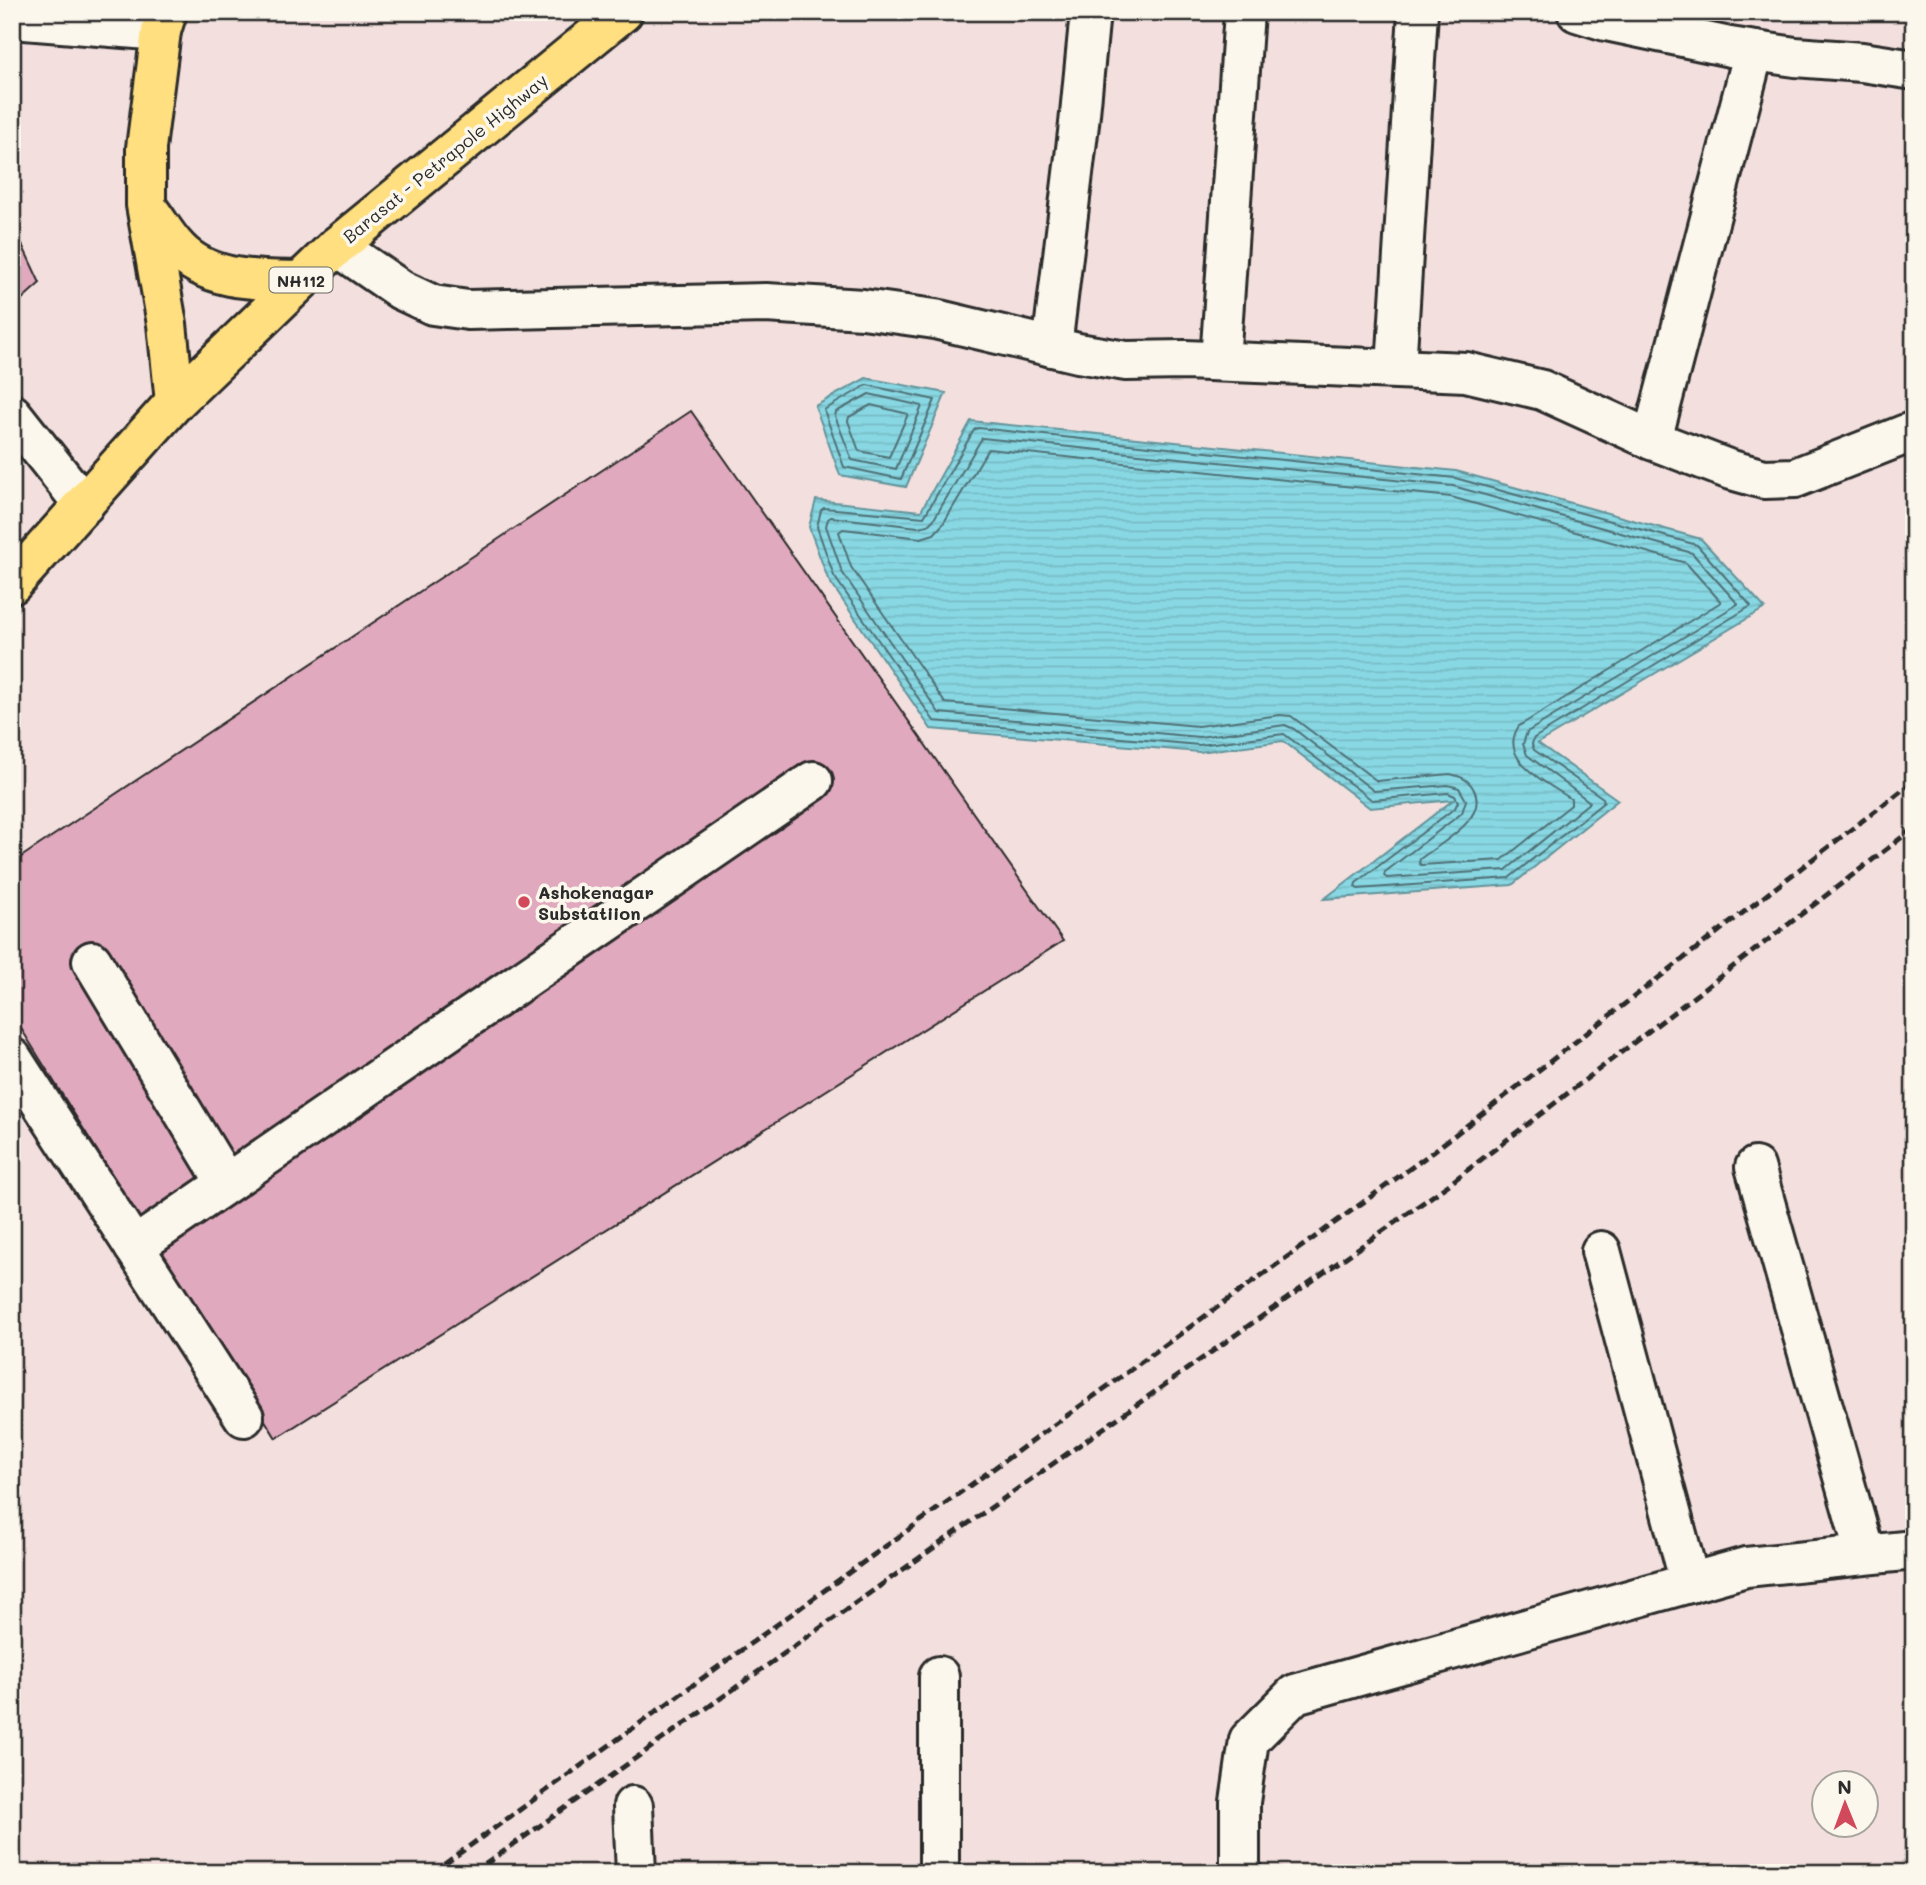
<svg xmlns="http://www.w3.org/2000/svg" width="1926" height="1885" font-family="Mali,sans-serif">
<defs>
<pattern id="water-rules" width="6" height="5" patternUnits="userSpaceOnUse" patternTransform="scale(1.75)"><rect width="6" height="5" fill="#88d8e4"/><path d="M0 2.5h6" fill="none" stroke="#76bac4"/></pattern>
</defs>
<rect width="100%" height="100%" fill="#f3e0de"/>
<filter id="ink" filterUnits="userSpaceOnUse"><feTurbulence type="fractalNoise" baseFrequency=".0143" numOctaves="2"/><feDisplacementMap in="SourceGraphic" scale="14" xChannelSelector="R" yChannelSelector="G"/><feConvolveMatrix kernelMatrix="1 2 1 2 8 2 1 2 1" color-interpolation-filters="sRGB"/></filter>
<g filter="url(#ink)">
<g fill="url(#water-rules)" stroke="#63939a" stroke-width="2">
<polygon points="866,378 946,393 906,487 840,475 815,406"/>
<polygon points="971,421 1456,471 1701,539 1765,608 1538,743 1618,800 1512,885 1324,899 1453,800 1370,808 1283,741 1199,752 931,729 828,579 809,527 816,500 921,511"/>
</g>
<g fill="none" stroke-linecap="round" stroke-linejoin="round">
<g stroke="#507075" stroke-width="2">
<polygon points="867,385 935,400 901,479 844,467 824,410"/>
<polygon points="869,394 922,406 896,469 852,460 835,416 836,412"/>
<polygon points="871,405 908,414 889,457 859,451 848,421 849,417"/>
<polygon points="978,428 1455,478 1697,545 1751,606 1534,738 1532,744 1534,750 1603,798 1604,802 1509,878 1358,889 1355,887 1356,883 1455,808 1458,802 1455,796 1448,793 1372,800 1284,734 1199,745 934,721 834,576 817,527 821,510 824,508 924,517 974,430"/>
<polygon points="982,438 1453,486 1692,553 1738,604 1527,732 1523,744 1527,755 1590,802 1506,870 1387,878 1384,876 1385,872 1462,813 1466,800 1459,788 1448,785 1374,791 1294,729 1285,725 1199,737 939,713 842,572 826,526 828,519 831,517 918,527 928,525 934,519"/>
<path d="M 988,449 L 1451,497 L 1686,563 L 1721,602 L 1519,726 C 1496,760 1548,783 1571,799 L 1571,805 L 1502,860 L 1421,865 L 1419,863 L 1420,859 C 1439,844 1491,818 1473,788 C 1468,779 1460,776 1450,774 L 1377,781 L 1291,716 L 1280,715 L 1198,726 L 945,703 L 851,567 L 839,532 L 843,529 L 921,538 L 934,534 L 943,524 Z"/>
</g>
</g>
<g fill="#e1a9be" stroke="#2b2b2b" stroke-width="2">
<polygon points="12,223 40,283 12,308"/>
<polygon points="691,411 1063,941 276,1438 12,1014 12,863"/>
</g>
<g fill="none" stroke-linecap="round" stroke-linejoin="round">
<g stroke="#2b2b2b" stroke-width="44">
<g id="minor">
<polyline points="1577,12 1606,21 1730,47 1795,57 1862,62 1914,70"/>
<polyline points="12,19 161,31"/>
<polyline points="337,246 401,290 433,305 468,310 766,303 863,309 935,319 1078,353 1126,361 1185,360 1466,372 1542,390 1652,440 1728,469 1764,479 1795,478 1914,431"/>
<polyline points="1052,347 1079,124 1090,12"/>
<polyline points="1220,361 1244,12"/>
<polyline points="1396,368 1418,12"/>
<polyline points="12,414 84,505"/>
<polyline points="1652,440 1754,51"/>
<polyline points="92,961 226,1183"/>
<polyline points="12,1058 244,1417"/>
<polyline points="1755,1167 1865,1554"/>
<polyline points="134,1247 813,781"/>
<polyline points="1601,1251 1690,1583"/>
<polyline points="633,1806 636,1873"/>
<polyline points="939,1873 939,1676"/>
<polyline points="1240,1873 1240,1802 1249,1740 1295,1694 1746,1567 1914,1550"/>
</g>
</g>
<g stroke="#2b2b2b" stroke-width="44">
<g id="major">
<polyline points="167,12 161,31 146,148 146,205 167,324 175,402"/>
<path d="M 149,210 C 159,223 167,238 178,249 C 209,282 259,280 300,281"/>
</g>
</g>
<g stroke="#2b2b2b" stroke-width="44">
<polyline id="highway" points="12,584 175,402 337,246 623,12"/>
</g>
<use href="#minor" stroke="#fbf7ec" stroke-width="38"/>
<use href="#major" stroke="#ffdf80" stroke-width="38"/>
<use href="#highway" stroke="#ffdf80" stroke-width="38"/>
<g stroke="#2b2b2b" stroke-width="5" stroke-dasharray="10 5" stroke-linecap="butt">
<polyline points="432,1873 1426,1157 1914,781"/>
<polyline points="473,1873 1448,1185 1914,828"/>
</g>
</g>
</g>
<circle fill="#d1495b" stroke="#fbf7ec" stroke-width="2.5" cx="524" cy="902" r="7"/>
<g text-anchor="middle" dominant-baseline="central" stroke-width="7" stroke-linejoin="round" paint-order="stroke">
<rect fill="#fbf7ec" stroke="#696865" stroke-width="2" x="269.5" y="267.5" width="63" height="25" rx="5"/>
<g font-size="16" font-weight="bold" fill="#2b2b2b">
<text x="301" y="280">NH112</text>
</g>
<g font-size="18" fill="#2b2b2b" stroke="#fbf7ec">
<text transform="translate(445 158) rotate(-39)">Barasat - Petrapole Highway</text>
</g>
<g font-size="18" font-weight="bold" fill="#2b2b2b" stroke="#fbf7ec" text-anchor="start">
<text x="538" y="892">Ashokenagar<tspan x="538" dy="21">Substatiion</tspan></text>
</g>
</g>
<rect width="1926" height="1885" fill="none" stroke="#fbf7ec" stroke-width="42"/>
<rect x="21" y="21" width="1884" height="1843" fill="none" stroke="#2b2b2b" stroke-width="2.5" filter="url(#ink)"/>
<g transform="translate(1845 1804) rotate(359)"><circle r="33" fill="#fbf7ec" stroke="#a8a59f" stroke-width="2"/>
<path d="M0-5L12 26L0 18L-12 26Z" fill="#d1495b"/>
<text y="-10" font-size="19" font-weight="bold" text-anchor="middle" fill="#2b2b2b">N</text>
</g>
</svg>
